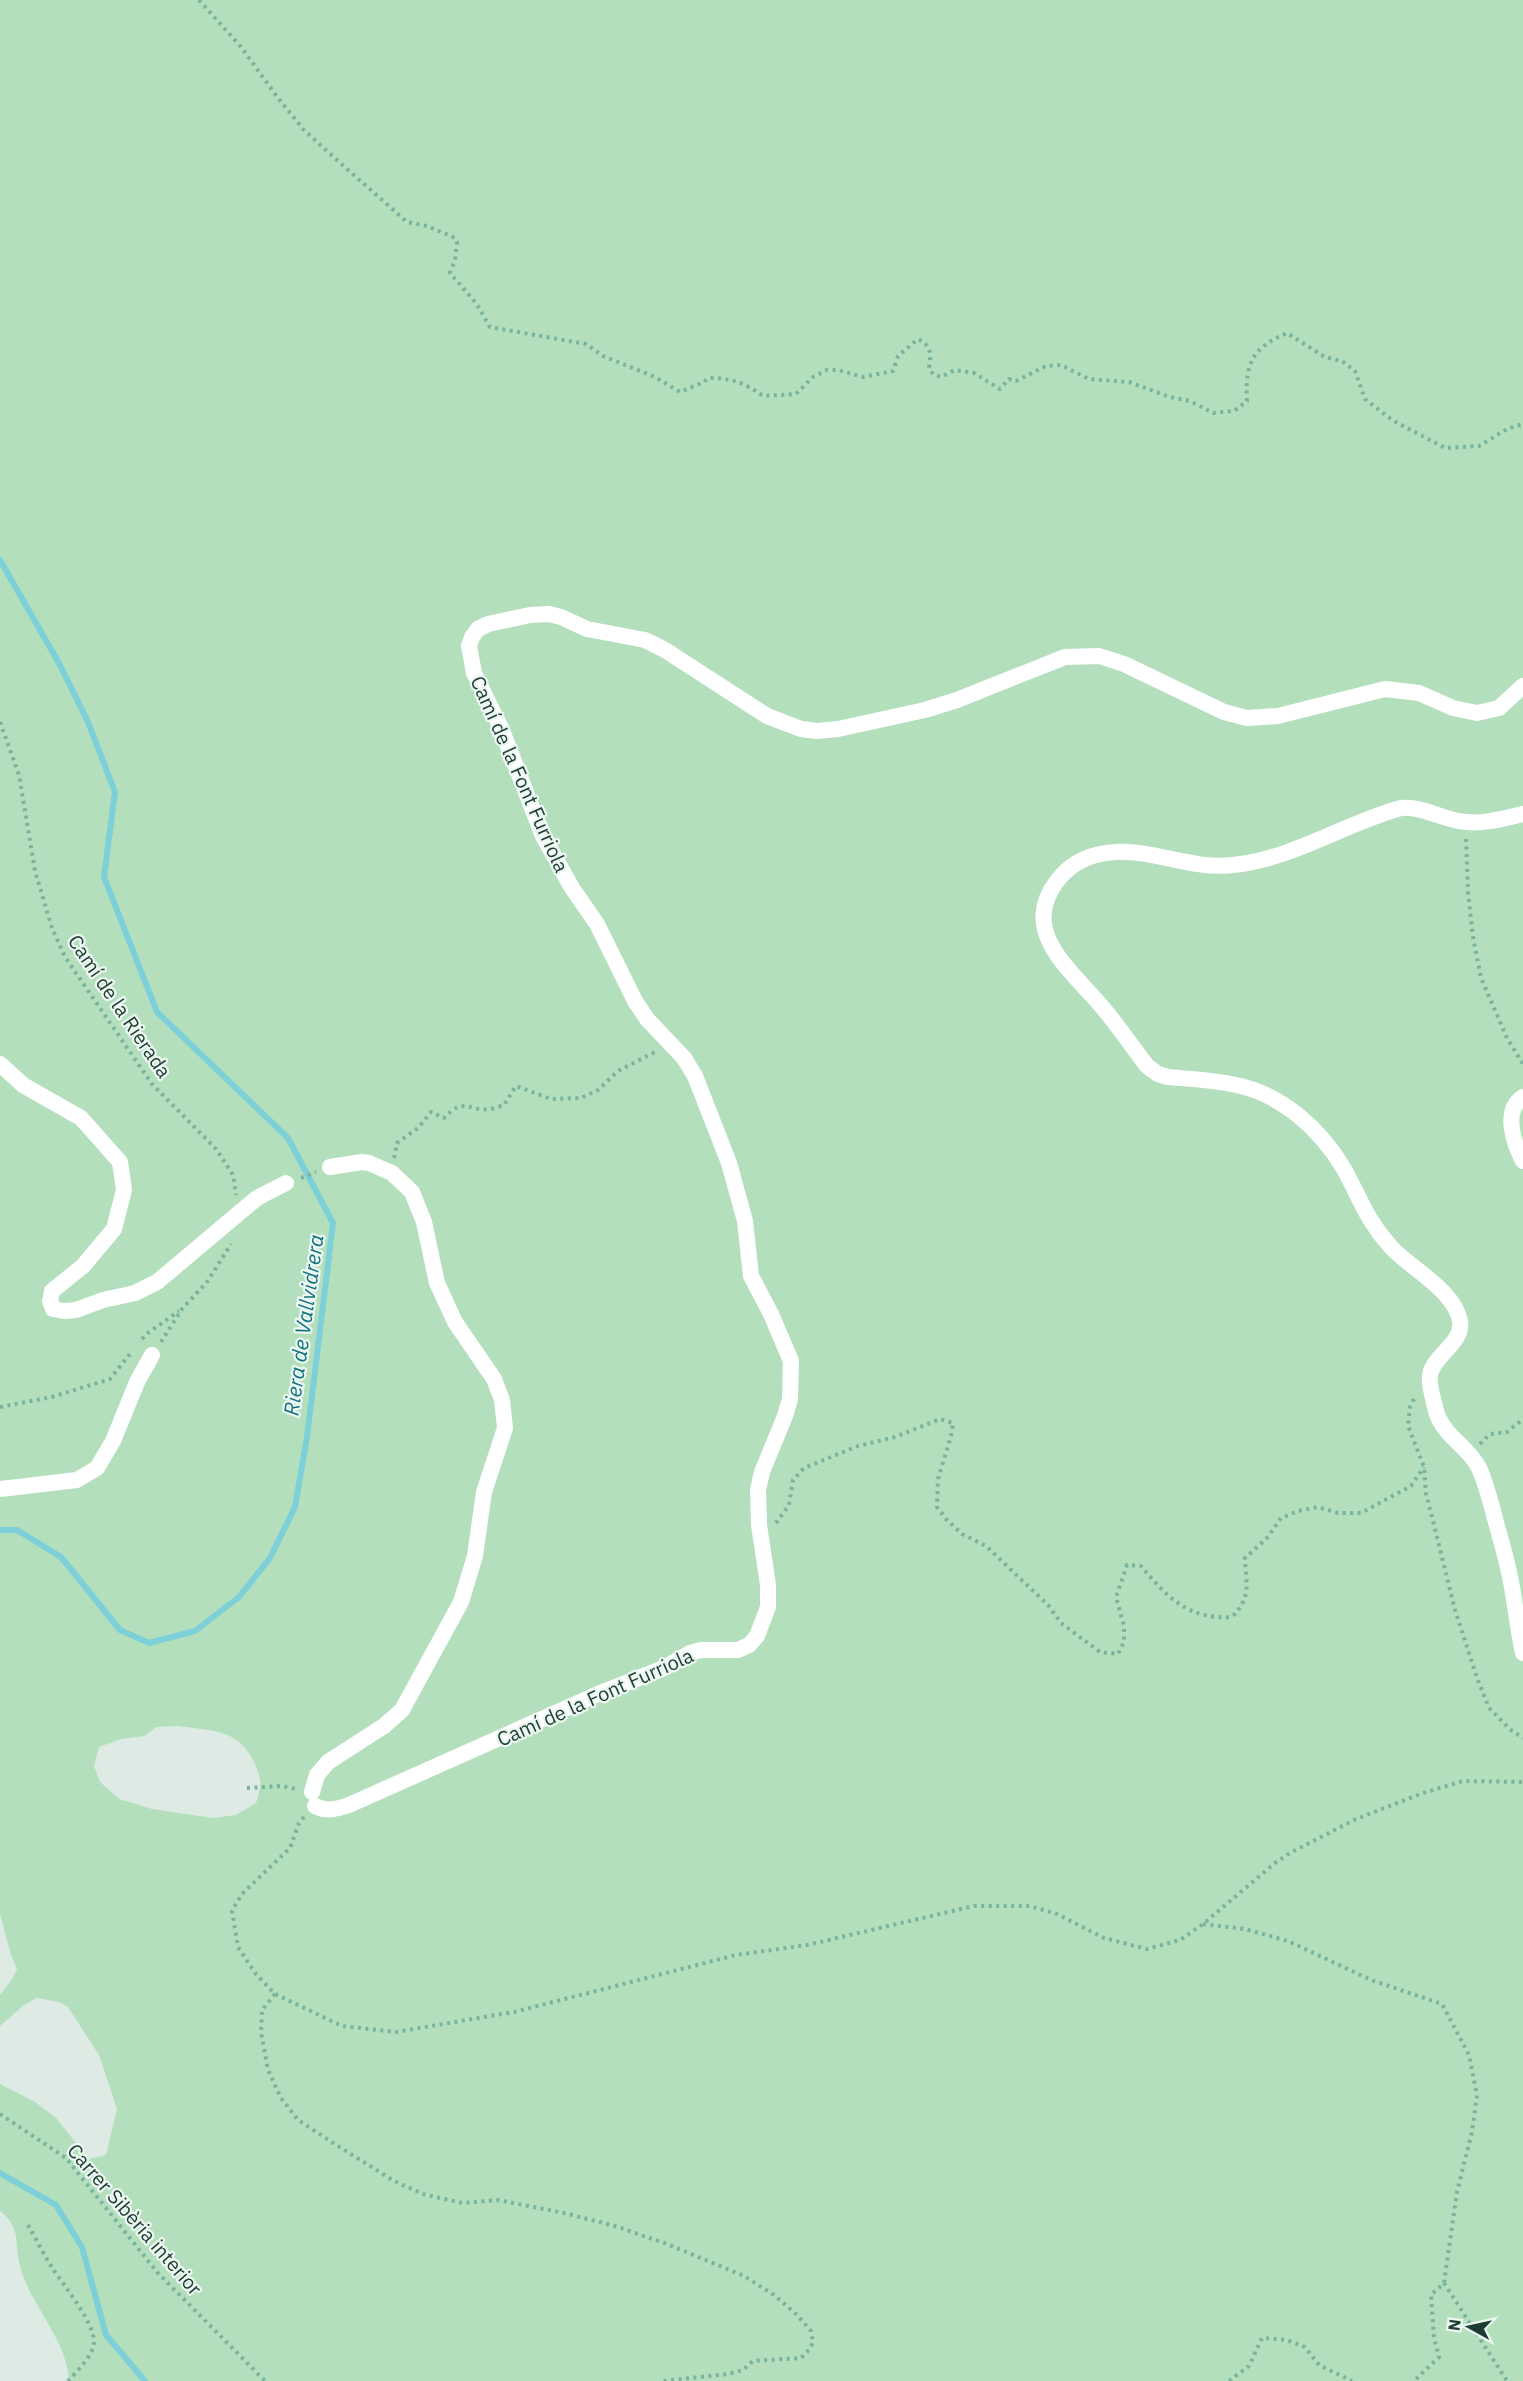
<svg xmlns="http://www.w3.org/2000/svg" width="1523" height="2381" font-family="'IBM Plex Sans',sans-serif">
<rect width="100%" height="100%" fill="#ddebe4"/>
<path fill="#b3dfbc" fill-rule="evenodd" d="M 0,0 L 1523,0 L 1523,2381 L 69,2381 C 67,2338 30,2306 20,2266 C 14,2243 22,2228 0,2211 L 0,2084 L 35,2102 L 56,2118 L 89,2159 L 106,2155 L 117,2109 L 99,2055 L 68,2007 L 59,2002 L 37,1998 L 24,2005 L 0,2026 L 0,1995 L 12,1979 L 17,1969 L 11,1955 L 0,1914 ZM 178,1726 C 211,1731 238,1728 254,1762 C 262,1779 262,1785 256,1803 L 236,1815 L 213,1818 L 152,1809 L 119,1799 L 100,1782 L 94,1766 L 99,1747 L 121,1739 L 145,1736 L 156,1727 Z"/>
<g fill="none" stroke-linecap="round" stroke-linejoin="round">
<g stroke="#7dd0d8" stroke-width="6">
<polyline points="0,560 60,665 88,722 115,792 104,877 157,1012 288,1138 333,1223 307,1437 295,1507 270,1558 239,1597 195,1631 149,1643 120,1630 61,1557 17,1530 0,1530"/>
<polyline points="0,2173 56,2205 82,2247 106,2335 145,2381"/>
</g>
<g stroke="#79b39d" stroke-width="4" stroke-dasharray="3 4.5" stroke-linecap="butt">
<path d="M 199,0 L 241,47 L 278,98 L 304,130 L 328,152 L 407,222 L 427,226 L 453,237 L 457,242 L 455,260 L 450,273 L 476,303 L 490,327 L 586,344 L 603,356 L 655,377 L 680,392 L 704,382 L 708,378 C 730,378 744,382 763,396 L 796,394 L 813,377 L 827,370 L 838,370 L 863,377 L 893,371 L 898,356 L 918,339 C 932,346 931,354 929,368 L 933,374 L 941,377 L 955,370 L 974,373 L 1000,389 L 1009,379 L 1016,381 L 1046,366 L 1061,365 L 1089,379 L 1129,382 L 1170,397 L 1190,401 L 1213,413 L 1234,411 L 1247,401 C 1245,363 1252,348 1287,333 L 1325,357 L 1342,361 L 1355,371 L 1365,399 L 1392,420 L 1445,448 L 1479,446 L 1507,429 L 1523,424"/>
<polyline points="0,722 19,775 35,871 52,928 65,957 152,1084 216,1149 233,1175 236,1195"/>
<polyline points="1466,839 1468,892 1473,937 1481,978 1507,1038 1523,1064"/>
<path d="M 394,1158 L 397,1143 L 418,1128 L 431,1112 L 444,1118 C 464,1096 469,1112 490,1109 C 494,1109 500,1106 504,1105 L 516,1086 L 551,1099 L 581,1098 L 598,1090 L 618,1071 L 655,1052"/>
<polyline points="301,1178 316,1172"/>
<polyline points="142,1339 148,1333 179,1311"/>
<polyline points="161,1342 182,1309 207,1282 231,1244"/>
<polyline points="1414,1399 1410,1407 1408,1426 1424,1467 1426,1494 1432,1517 1455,1610 1477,1678 1489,1708 1511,1730 1523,1738"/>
<polyline points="0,1407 52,1397 110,1379 130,1354"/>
<polyline points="1480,1444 1490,1434 1507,1432 1523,1419"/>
<path d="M 776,1523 L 789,1505 L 793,1480 L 804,1468 L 858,1446 L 895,1437 L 940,1419 L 953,1423 L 951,1436 L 938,1479 L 937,1507 L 946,1519 L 962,1534 L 986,1546 L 1048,1605 L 1061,1623 L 1100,1652 L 1118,1654 L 1124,1642 L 1124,1626 L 1116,1597 L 1127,1565 L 1141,1566 C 1167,1597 1188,1620 1232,1617 C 1252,1596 1246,1585 1245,1558 L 1267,1538 L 1281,1518 L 1298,1511 L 1318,1507 L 1338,1513 L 1361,1513 L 1411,1486 L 1424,1467"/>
<polyline points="247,1788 282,1786 296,1789"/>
<polyline points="304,1817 299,1823 290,1848 242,1894 232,1911 238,1947 255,1973 275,1994 342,2026 396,2032 514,2012 736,1955 807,1945 974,1906 1030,1906 1057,1914 1104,1938 1147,1949 1180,1940 1203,1924 1275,1863 1290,1853 1356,1819 1423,1793 1463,1781 1523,1782"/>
<polyline points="1203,1924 1245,1929 1288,1941 1371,1980 1442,2004 1469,2055 1477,2095 1472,2132 1457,2192 1444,2283 1431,2295 1434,2338 1439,2357 1414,2381"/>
<polyline points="275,1994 262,2010 261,2032 268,2070 281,2098 298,2120 330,2141 394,2181 423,2194 462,2203 498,2200 564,2213 615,2226 667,2244 744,2276 774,2295 796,2314 811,2331 813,2343 807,2352 801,2358 753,2361 743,2370 728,2374 663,2381"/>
<polyline points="0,2114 66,2158 157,2272 265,2381"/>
<path d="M 28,2225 C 36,2239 44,2255 53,2269 C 64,2286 95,2323 94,2343 C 93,2356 76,2372 68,2381"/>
<polyline points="1444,2283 1507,2381"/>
<polyline points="1229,2381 1249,2366 1262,2338 1287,2340 1305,2347 1319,2365 1352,2381"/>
</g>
<g stroke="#fff" stroke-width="16">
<path d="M 1523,814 C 1505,818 1485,824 1466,822 C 1444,821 1425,806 1401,808 C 1345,823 1293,859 1233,865 C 1194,870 1155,850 1116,852 C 1092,853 1072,861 1057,881 C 1020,929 1067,967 1097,1001 C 1115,1021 1130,1044 1147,1066 L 1158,1074 L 1168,1077 C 1191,1079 1214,1080 1236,1085 C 1282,1094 1321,1130 1344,1169 C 1360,1198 1366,1219 1390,1246 C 1409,1268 1454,1289 1460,1321 C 1464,1343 1433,1355 1430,1375 C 1428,1384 1434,1401 1436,1411 C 1443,1436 1468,1446 1479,1468 C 1486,1483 1490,1500 1494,1515 C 1499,1534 1505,1553 1509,1572 C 1515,1599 1517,1626 1523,1653"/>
<polyline points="0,1064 23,1085 81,1118 120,1162 124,1190 114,1229 83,1266 52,1291 50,1301 53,1309 64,1311 76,1310 103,1300 135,1293 157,1282 257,1198 286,1183"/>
<path d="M 1523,1097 C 1502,1111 1514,1144 1523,1161"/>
<polyline points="0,1489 77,1480 97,1468 113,1441 137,1382 152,1355"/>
<polyline points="312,1792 317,1775 328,1762 384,1726 402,1710 461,1602 475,1556 484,1492 505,1428 502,1400 494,1379 455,1322 437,1283 424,1222 412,1192 392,1173 369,1163 362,1162 330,1167"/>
<path d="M 315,1806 C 327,1812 337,1809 349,1805 L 598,1694 L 664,1668 L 690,1653 L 701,1650 L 738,1650 L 749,1645 L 757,1636 L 768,1607 L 768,1585 L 759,1525 L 758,1490 L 762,1472 L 785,1416 L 790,1399 L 791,1361 L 771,1314 L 751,1276 L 745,1221 L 729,1163 L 695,1076 L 684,1058 L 647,1019 L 635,1001 L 597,924 L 572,888 L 543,836 L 501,728 L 474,673 L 469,646 L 472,637 L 478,629 L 488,624 L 530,615 L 549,614 L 561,617 L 587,629 L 645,640 L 665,650 L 767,716 L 801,729 L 817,731 L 838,729 L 925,710 L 957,700 L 1065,657 L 1099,656 L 1124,664 L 1224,712 L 1247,718 L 1278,716 L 1385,689 L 1419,693 L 1453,708 L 1477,713 L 1499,708 L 1523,686"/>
</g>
</g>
<g text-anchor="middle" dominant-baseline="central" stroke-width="4.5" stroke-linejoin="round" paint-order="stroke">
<g font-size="20" fill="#1d3c32" stroke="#edf7f2">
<text transform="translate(520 774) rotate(66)">Camí de la Font Furriola</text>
<text transform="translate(120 1006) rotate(56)">Camí de la Rierada</text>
<text transform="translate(595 1697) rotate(-24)">Camí de la Font Furriola</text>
<text transform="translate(135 2219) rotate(49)">Carrer Sibèria interior</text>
</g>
<g font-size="21" font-style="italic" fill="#11737e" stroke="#edf7f2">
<text transform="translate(303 1325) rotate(-82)">Riera de Vallvidrera</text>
</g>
</g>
<g transform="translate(1469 2327) rotate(278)" stroke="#edf7f2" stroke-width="4.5" paint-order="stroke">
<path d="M0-4.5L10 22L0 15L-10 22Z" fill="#1d3c32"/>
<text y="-9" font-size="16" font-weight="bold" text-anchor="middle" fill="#1d3c32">N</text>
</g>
</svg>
